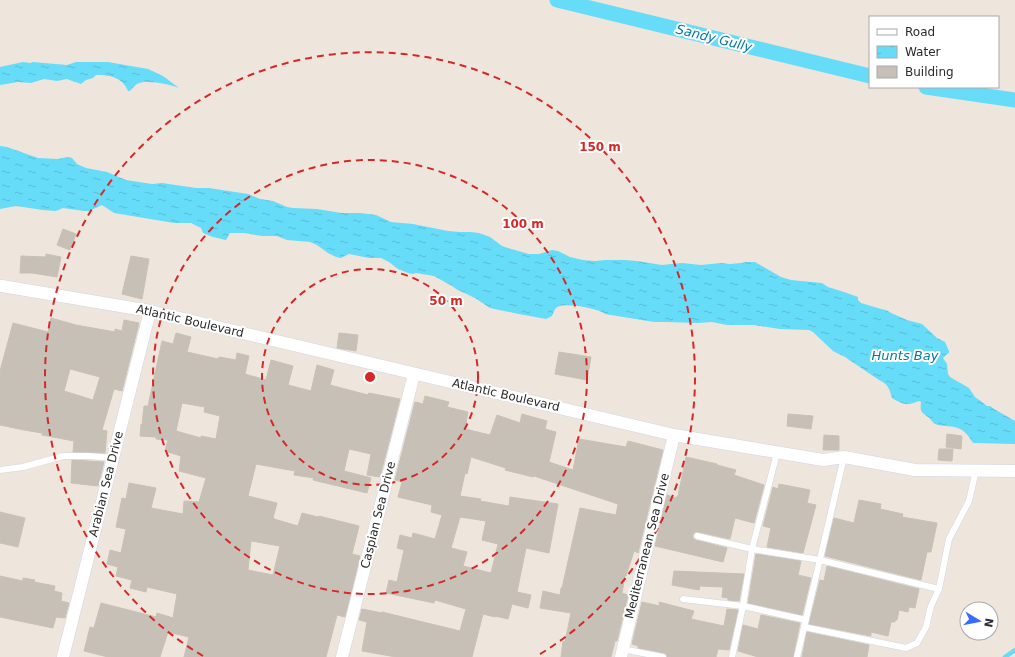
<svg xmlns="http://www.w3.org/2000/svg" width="1015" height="657" font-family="'DejaVu Sans',sans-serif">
<defs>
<pattern id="water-ripples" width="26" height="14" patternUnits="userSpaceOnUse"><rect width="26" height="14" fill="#66dcf9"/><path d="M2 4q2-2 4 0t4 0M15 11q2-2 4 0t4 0" fill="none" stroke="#59bdd6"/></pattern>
</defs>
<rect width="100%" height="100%" fill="#eee5dc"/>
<g fill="url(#water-ripples)">
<path d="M 23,62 L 30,63 L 33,62 L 67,65 L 76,62 L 108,62 L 148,69 L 163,76 L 179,88 C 171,84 144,79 137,84 C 134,86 132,89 130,91 L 128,91 C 122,77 110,75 96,75 L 93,78 L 86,80 L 81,84 L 67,79 L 57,81 L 44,79 L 31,83 L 18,82 L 0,85 L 0,67 Z"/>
<path d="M 0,146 L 7,147 L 38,158 L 58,159 L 67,157 L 69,157 L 72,158 L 77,164 L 86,168 L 107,172 L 126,180 L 152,184 L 162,183 L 196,188 L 209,188 L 248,194 L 260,199 L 273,201 L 287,207 L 293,208 L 317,209 L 341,213 L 360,213 L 376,215 L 391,222 L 413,224 L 448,231 L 460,232 L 471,232 L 479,233 L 490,237 L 502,246 L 511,249 L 529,254 L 539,254 L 552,250 L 558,251 L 570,257 L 583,260 L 595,261 L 605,260 L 625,260 L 637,261 L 662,265 L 682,263 L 701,265 L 721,263 L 730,264 L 741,263 L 746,262 L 755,262 L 781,277 L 791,280 L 822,283 L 828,287 L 844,292 L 858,297 L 858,300 L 861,303 L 881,309 L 886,310 L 891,313 L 907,320 L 922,324 L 937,338 L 945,342 L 949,351 L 949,353 L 946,355 L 943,358 L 947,364 L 948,374 L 950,377 L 969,388 L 975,397 L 982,402 L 987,406 L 990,406 L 994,409 L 1015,421 L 1015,444 L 973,443 C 970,438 966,432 960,429 C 953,425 943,427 935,424 C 933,423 931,419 928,417 C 921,412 920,411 921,402 L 919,401 C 907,406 904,405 892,398 C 889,388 889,385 879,380 L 845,357 L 833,351 L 813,332 L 809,330 L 780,329 L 754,325 L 727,325 L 712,322 L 698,323 L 666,322 L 654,322 L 611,315 C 605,315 602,311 596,310 C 589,307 562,302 556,308 C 554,310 553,314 552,316 L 546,319 L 519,314 L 490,308 L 475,298 L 456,289 L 452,286 L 434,276 L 416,273 L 413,274 L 408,273 L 398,269 L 389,262 L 381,258 L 369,258 L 349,254 L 341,258 L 336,257 L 328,253 L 317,245 L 310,242 L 287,240 L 277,236 L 262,236 L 244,233 L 230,233 L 226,240 L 213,237 L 203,233 L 201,228 L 191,223 L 174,223 L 114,213 L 102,205 L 89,211 L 84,211 L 63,208 L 56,211 L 43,210 L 16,206 L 0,209 Z"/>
</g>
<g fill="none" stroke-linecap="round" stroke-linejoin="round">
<polyline stroke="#66dcf9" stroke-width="4.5" points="1005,657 1015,650"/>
<g stroke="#66dcf9" stroke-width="15">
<polyline points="557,0 870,76"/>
<polyline points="926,87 1015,100"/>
</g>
</g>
<g fill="#c6c0b7" stroke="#cac1b5" fill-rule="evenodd">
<polygon points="63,229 76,234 70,250 57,245"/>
<polygon points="46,254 61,257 57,277 32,273 20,273 21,256 46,257"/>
<polygon points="131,256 149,259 142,299 122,294"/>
<path d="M 51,318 L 76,325 L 115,332 L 115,329 L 122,331 L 124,320 L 139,323 L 122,391 L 114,389 L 102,430 L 107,431 L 105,453 L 73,452 L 74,441 L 42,435 L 42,433 L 24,430 L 0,425 L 0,371 L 13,323 L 48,332 ZM 70,369 L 100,377 L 93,400 L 64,391 Z"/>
<path d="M 176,333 L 191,337 L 187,352 L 218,359 L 219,357 L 236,360 L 237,353 L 249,356 L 245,374 L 266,380 L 271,360 L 293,366 L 288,385 L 311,391 L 317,365 L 334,370 L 330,385 L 368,395 L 369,393 L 400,399 L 380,477 L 367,475 L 371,454 L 349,449 L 344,471 L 371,478 L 367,493 L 313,480 L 314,478 L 294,475 L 295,471 L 256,464 L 248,496 L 277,503 L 273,518 L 274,518 L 274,519 L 298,526 L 302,513 L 318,517 L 319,516 L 359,526 L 352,554 L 360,556 L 345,617 L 337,615 L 326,657 L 184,657 L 189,637 L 168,632 L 160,657 L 108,657 L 84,651 L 90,627 L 94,628 L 101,603 L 156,617 L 157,613 L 173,618 L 177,594 L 147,587 L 146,592 L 130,588 L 132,580 L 116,576 L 118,567 L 107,564 L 110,550 L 121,553 L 126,529 L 116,527 L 122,498 L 126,499 L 129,483 L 156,488 L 151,508 L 183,514 L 184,501 L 199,502 L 206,478 L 179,471 L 181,456 L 165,451 L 168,440 L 156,439 L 156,437 L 140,436 L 141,424 L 142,425 L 144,406 L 148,406 L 162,341 L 173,344 ZM 182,403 L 205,407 L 204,412 L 220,416 L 216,439 L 201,436 L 201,438 L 176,431 ZM 251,541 L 280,546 L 273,575 L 248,570 Z"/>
<polygon points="339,333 358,335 356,351 337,348"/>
<polygon points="559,352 591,357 587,380 555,374"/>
<path d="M 425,396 L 449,402 L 447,407 L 468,412 L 465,429 L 490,435 L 497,415 L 520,423 L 522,414 L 547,421 L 545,429 L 556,432 L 549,462 L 573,470 L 579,439 L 626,447 L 628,441 L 663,450 L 638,553 L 634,551 L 626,576 L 625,576 L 622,593 L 628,595 L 617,641 L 615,641 L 611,657 L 561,657 L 563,641 L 565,642 L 571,613 L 540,608 L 543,591 L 560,595 L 561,588 L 562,588 L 580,508 L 616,515 L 618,504 L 534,476 L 533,477 L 505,470 L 506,468 L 471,457 L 467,474 L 465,473 L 460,496 L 481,499 L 480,501 L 509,506 L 510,497 L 558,504 L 549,553 L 526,548 L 517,592 L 531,595 L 528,608 L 512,604 L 508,619 L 495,616 L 495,617 L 483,614 L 472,657 L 396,657 L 362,651 L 367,622 L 359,620 L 362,609 L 382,613 L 382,612 L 460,631 L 466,609 L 435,600 L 434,603 L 386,593 L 389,580 L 397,582 L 404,550 L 397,548 L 400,535 L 412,538 L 413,533 L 435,539 L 442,515 L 431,512 L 432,505 L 398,497 L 402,482 L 395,480 L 415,402 L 423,404 ZM 460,517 L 486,521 L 482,540 L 498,544 L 491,573 L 463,566 L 467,552 L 451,548 Z"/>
<polygon points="788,414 813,416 811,429 787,426"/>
<polygon points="947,434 962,436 961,449 946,447"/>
<polygon points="824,435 839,436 839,450 823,450"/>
<polygon points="939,449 953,449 952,461 938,460"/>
<polygon points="686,457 717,464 717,465 736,470 734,475 764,485 754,523 735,518 730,539 698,532 695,532 693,535 693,538 696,540 727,548 723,562 655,546 667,495 676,498 677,496 678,496"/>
<polygon points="72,460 104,462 98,486 71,483"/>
<polygon points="779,484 810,490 807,503 816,505 803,553 767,547 771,528 763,526 773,487 778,489"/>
<polygon points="859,500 881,504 880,509 903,514 902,517 937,523 931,552 927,552 921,580 825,556 834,518 854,523"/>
<polygon points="0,512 25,518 18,547 0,543"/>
<polygon points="756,554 801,561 798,575 811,578 802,615 748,603"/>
<polygon points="827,566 919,589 915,608 909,607 908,612 899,610 897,620 895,620 895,622 891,622 888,636 871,632 871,636 809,624 820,580 824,581"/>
<polygon points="674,571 744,574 739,601 728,600 728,598 722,597 723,587 700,586 699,590 672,585"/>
<polygon points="0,576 23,581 23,578 35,580 34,582 55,586 54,591 62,593 61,601 69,603 65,618 56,617 53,628 0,617"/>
<polygon points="642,602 660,606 659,602 694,611 691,619 724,626 727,609 738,610 729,650 718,649 716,657 667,657 666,654 664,653 638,648 638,646 632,644"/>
<polygon points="761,615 800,623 793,657 758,657 738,651 743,625 758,629"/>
<polygon points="807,632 869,645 867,657 802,657"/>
</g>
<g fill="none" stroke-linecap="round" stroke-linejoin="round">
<g stroke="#d1d6e5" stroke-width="7">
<g id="service">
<polyline points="0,470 23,467 63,456 89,456 113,458"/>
<polyline points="697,536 752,549 820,560 939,589"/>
<polyline points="683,599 743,606 806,620"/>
<polyline points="804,627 906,648 917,643 926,627 931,606 939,589 949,539 969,501 976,470"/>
<polyline points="622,649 663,657"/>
<polyline points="732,657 743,606 752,549 777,453"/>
<polyline points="797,657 844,457"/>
</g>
</g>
<g stroke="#d1d6e5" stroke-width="13">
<g id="minor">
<polyline points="0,286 2,286 150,311 674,435 823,460 844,457 915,470 1015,471"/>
<polyline points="63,657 150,311"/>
<polyline points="342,657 414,374"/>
<polyline points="621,657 674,435"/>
</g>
</g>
<use href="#service" stroke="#fff" stroke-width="6"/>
<use href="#minor" stroke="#fff" stroke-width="12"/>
</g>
<g fill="none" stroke="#d62828" stroke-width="2" stroke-dasharray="7 5">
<circle cx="370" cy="377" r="108"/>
<circle cx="370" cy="377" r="217"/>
<path d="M203 656A325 325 0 1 1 537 656"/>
</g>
<g text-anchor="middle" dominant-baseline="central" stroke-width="4" stroke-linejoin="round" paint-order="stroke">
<g font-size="12" fill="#2b2b2b" stroke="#fff">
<text transform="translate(190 321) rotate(13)">Atlantic Boulevard</text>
<text transform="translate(506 395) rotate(13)">Atlantic Boulevard</text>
<text transform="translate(106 484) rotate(-76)">Arabian Sea Drive</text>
<text transform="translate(378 515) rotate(-76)">Caspian Sea Drive</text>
<text transform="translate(647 546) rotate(-76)">Mediterranean Sea Drive</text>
</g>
<g font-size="13" font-style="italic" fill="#027aa8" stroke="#fff">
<text transform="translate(714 38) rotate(14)">Sandy Gully</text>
<text x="905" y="355">Hunts Bay</text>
</g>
</g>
<circle cx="370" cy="377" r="6" fill="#d62828" stroke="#fff" stroke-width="2"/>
<g font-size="12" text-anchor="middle" font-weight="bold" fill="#d62828" stroke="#fff" stroke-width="4" stroke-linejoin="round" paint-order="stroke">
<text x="600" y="151">150 m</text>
<text x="523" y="228">100 m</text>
<text x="446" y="305">50 m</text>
</g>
<rect x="869" y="16" width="130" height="72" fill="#ffffff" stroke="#aaaaaa"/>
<rect x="877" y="29" width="20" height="6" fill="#ffffff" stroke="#aaaaaa"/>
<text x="905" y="36" font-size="12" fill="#2b2b2b">Road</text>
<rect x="877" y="46" width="20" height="12" fill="url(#water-ripples)" stroke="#aaaaaa"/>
<text x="905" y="56" font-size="12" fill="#2b2b2b">Water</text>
<rect x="877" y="66" width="20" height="12" fill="#c6c0b7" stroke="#aaaaaa"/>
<text x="905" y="76" font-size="12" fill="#2b2b2b">Building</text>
<g transform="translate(979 621) rotate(100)"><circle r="19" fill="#ffffff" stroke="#aaaaaa"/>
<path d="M0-3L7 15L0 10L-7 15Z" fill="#386bff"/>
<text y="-6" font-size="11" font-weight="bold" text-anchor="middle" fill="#2b2b2b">N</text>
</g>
</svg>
